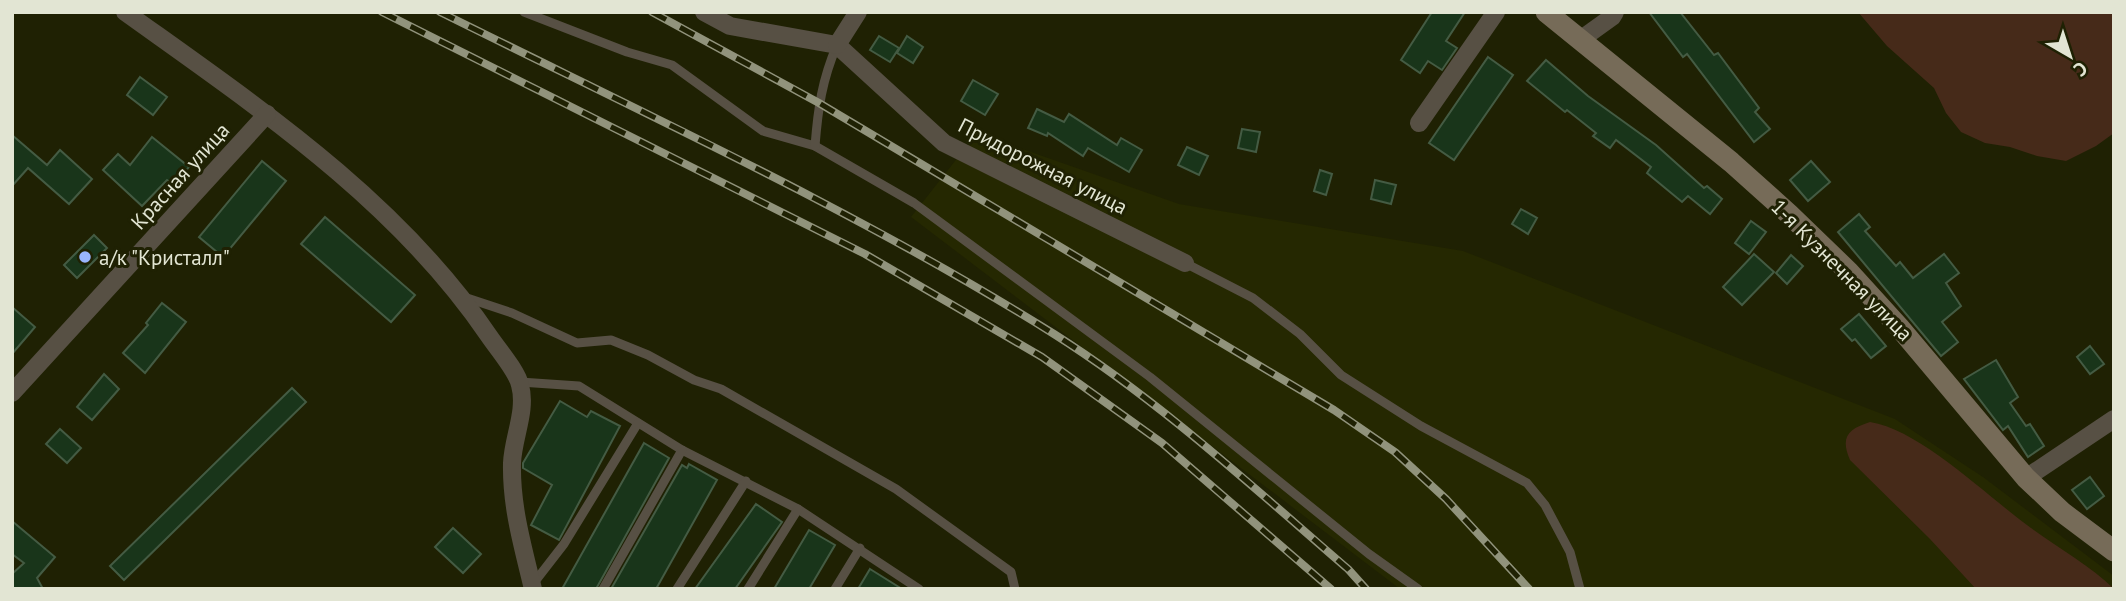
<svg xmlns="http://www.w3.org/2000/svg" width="2126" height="601" font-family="'PT Sans',sans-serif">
<rect width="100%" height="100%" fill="#1f2103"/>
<polygon fill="#252801" points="977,133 1179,204 1463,251 1895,419 1983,477 2114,576 2114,589 1400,589 911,217"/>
<g fill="#462a19">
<polygon points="1858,12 2114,12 2114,133 2096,146 2066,161 2037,156 2010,147 1985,143 1961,132 1946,113 1934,88 1887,46"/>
<path d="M 1870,422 C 1921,430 1989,498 2031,528 C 2058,548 2091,566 2114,589 L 1976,589 L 1930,539 L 1850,460 C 1840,437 1848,429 1870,422 Z"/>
</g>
<g fill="#19351a" stroke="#445b43" stroke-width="2">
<polygon points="1432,12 1465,12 1446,41 1457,48 1442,70 1428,61 1420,73 1401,60"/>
<polygon points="1649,12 1680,12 1714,55 1718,53 1759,108 1755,112 1770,129 1754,142 1687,54 1683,57"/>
<polygon points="879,36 899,48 890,62 870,50"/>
<polygon points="907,36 923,47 913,63 897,53"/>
<polygon points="1488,57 1513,75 1454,160 1429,143"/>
<polygon points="1546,60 1588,96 1656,145 1704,188 1707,186 1722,199 1710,214 1688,196 1682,202 1647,173 1651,167 1616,140 1610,148 1593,136 1596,133 1567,110 1565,112 1527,81"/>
<polygon points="140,77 167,97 153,115 127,95"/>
<polygon points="973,80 998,94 985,115 961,101"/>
<polygon points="1037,109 1064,122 1069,114 1117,145 1121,138 1142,150 1129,172 1088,148 1083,156 1048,133 1047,136 1028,128"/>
<polygon points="1242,129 1260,132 1256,152 1238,148"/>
<polygon points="12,135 47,165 60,150 92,179 69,204 28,168 12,186"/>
<polygon points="152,137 189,167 174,185 167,180 142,206 103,170 118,154 130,165"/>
<polygon points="1187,147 1208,156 1199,175 1178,165"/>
<polygon points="262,161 286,181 223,257 199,237"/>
<polygon points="1811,161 1830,182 1808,201 1790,180"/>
<polygon points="1320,170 1332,174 1326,195 1314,191"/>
<polygon points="1375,180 1396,185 1391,204 1371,199"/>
<polygon points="1521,209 1537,218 1528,234 1512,224"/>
<polygon points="1859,214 1870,227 1865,231 1896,266 1900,262 1913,278 1944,254 1959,273 1946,283 1961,306 1942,322 1958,342 1941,356 1838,232"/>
<polygon points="325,217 415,295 391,322 301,244"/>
<polygon points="1751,221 1766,232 1749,254 1735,243"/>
<polygon points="94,235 107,248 77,278 64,265"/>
<polygon points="1754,254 1774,272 1742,305 1723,287"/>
<polygon points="1791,255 1803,266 1787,284 1776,273"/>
<polygon points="162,303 186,322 145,373 123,353 148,325 146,323"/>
<polygon points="12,307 35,327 12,354"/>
<polygon points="1859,314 1886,346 1871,358 1855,339 1852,341 1841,329"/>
<polygon points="2090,346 2104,364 2090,374 2077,357"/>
<polygon points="1996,360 2018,397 2010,403 2026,426 2030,424 2044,446 2028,457 2008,426 2003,430 1964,379"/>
<polygon points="104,374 119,389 92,420 77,407"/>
<polygon points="292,388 306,402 124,580 110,566"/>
<polygon points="560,401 587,417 591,411 620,426 559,540 531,525 552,485 523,468 523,463"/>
<polygon points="60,429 81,448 67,463 46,444"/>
<polygon points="644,443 669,458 596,589 562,589"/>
<polygon points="689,464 717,480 656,589 611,589 682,465 687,468"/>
<polygon points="2090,477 2104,496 2087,509 2072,490"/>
<polygon points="756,504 782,522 735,589 695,589"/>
<polygon points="12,521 55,557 37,578 43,589 12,589 12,574 24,563 12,554"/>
<polygon points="453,528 481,554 463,573 435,547"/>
<polygon points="809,530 835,545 809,589 774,589"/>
<polygon points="870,569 902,589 858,589"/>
</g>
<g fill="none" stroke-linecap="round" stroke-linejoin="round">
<g stroke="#575044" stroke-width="9">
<polyline points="524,12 627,52 672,65 763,131 815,146 914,203 1150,377 1369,554 1418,589"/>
<path d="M 815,146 C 818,108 822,80 837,45"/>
<polyline points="1185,263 1253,298 1300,334 1341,375 1421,426 1527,483 1545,505 1570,552 1580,589"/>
<polyline points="464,297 512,313 577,343 611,340 648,355 694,380 721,389 896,489 1011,572 1015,589"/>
<polyline points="520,382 579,386 682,450 798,509 919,589"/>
<polyline points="533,584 564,544 638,423"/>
<polyline points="603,589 682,450"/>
<polyline points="677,589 746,481"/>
<polyline points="748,589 798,509"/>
<polyline points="835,589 860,548"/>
</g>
<g stroke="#575044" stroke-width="18">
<path d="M 125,12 C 256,106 397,200 489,336 C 497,348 517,371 520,385 C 527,411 513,437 512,463 C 511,507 523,547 533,589"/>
<polyline points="704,12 730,26 837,45 944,143 1185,263"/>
<polyline points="1580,40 1612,17 1615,12"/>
<polyline points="837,45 858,12"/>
<polyline points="1419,123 1496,12"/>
<polyline points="12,393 267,114"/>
<polyline points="2026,478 2114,419"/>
</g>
<polyline stroke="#766b58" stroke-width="21" points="1546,12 1731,162 1789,214 1849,272 1899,327 2026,478 2062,512 2114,551"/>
<g stroke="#91937c" stroke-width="8">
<g id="rail">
<polyline points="382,12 865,254 1042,357 1162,443 1331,589"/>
<path d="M 440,12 C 647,115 859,212 1054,334 C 1160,401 1254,488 1348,569 L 1366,589"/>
<polyline points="652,12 819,103 1334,410 1395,452 1446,499 1529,589"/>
</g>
</g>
<use href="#rail" stroke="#1f2103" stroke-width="5" stroke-dasharray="16" stroke-linecap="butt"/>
</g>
<circle fill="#99b5fd" stroke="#1f2103" stroke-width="2.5" cx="85" cy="257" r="7"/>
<g text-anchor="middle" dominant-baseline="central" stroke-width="6" stroke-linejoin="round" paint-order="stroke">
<g font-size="21" fill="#e2e5d3" stroke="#1f2103">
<text transform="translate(1043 166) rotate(27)">Придорожная улица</text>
<text transform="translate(180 176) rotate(-48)">Красная улица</text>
<text transform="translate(1842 270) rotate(45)">1-я Кузнечная улица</text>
</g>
<g font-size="21" fill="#e2e5d3" stroke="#1f2103" text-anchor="start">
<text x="99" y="257">а/к "Кристалл"</text>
</g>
</g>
<rect width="2126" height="601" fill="none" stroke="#e2e5d3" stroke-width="28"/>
<g transform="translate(2070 56) rotate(141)" stroke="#1f2103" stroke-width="5" paint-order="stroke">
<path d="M0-5L12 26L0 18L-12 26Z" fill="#e2e5d3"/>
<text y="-10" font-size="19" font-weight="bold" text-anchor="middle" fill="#e2e5d3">С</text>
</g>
</svg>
